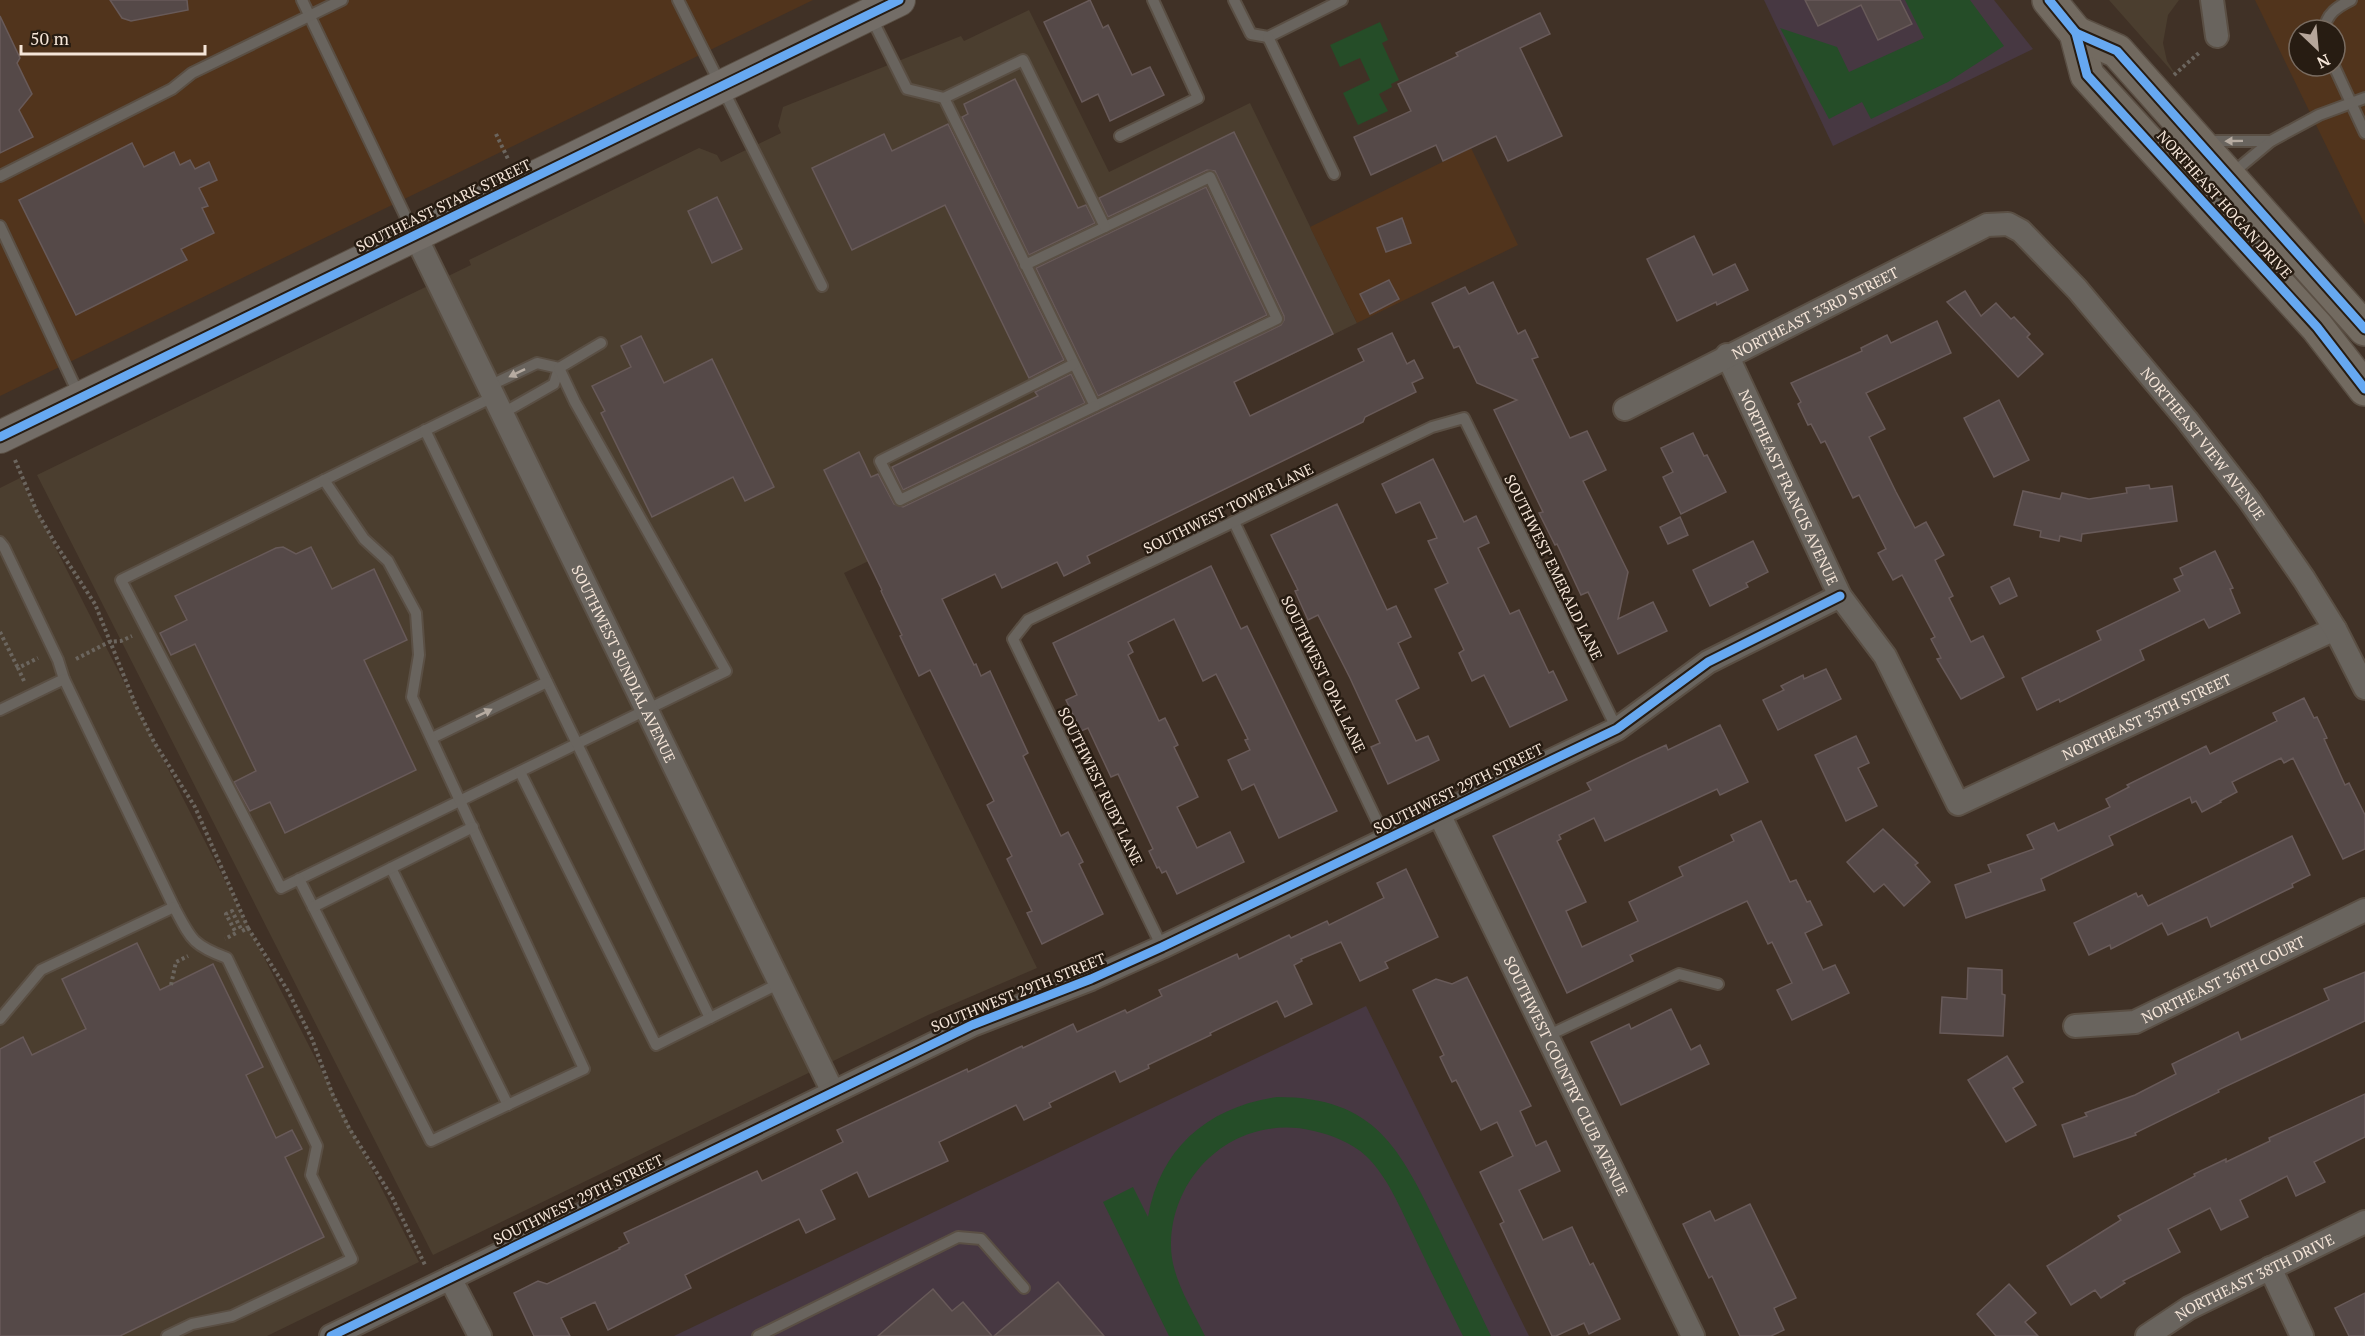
<svg xmlns="http://www.w3.org/2000/svg" width="2365" height="1336" font-family="'PT Serif',serif">
<rect width="100%" height="100%" fill="#403126"/>
<g fill="#4b3e2f">
<polygon points="2109,0 2179,0 2168,15 2163,43 2167,61 2177,77"/>
<polygon points="1029,10 1109,172 1250,103 1357,323 844,573 1037,968 928,1015 433,1255 37,475 471,265 469,260 699,148 717,155 721,162 781,133 778,126 783,107 961,36 964,41"/>
<polygon points="20,478 419,1262 267,1336 0,1336 0,488"/>
</g>
<g fill="#51341c" fill-rule="evenodd">
<polygon points="0,0 813,0 0,396"/>
<path d="M 2255,0 L 2365,0 L 2365,225 ZM 2299,30 L 2335,30 L 2335,66 L 2299,66 Z"/>
<polygon points="1471,148 1518,245 1357,323 1310,227"/>
</g>
<g fill="#473842">
<polygon points="1764,0 1994,0 2033,49 1833,146"/>
<polygon points="1366,1006 1529,1336 674,1336"/>
</g>
<g fill="#254d28">
<polygon points="1905,0 1970,0 2004,46 1948,82 1871,119 1862,102 1829,119 1780,28 1837,47 1849,72 1924,38"/>
<polygon points="1380,22 1388,40 1382,43 1399,80 1391,84 1392,87 1379,94 1388,111 1358,125 1343,93 1370,80 1360,58 1340,67 1330,45"/>
<path d="M 1277,1097 C 1376,1097 1400,1149 1439,1229 C 1456,1264 1474,1300 1491,1336 L 1463,1336 C 1446,1302 1429,1268 1413,1234 C 1400,1208 1388,1177 1366,1156 C 1352,1143 1332,1135 1314,1131 C 1241,1113 1173,1168 1171,1243 C 1170,1276 1191,1307 1205,1336 L 1169,1336 L 1103,1202 L 1133,1187 L 1148,1217 C 1160,1148 1208,1107 1277,1097 Z"/>
</g>
<g fill="#554948" stroke="#685a59" stroke-width="1.5">
<polygon points="110,0 187,0 188,10 131,21 122,18"/>
<polygon points="1090,0 1103,28 1108,25 1132,75 1150,67 1164,95 1110,121 1098,94 1082,102 1044,22"/>
<polygon points="1805,0 1900,0 1912,24 1878,40 1861,5 1818,26"/>
<polygon points="1540,13 1550,34 1520,48 1562,136 1508,161 1496,136 1443,161 1436,145 1371,175 1354,137 1411,111 1398,84 1458,56 1456,53"/>
<polygon points="0,16 20,58 17,63 32,94 19,110 33,137 0,153"/>
<polygon points="1015,79 1078,208 1086,205 1095,223 1029,255 962,117 968,114 964,104"/>
<polygon points="948,124 1064,360 1029,378 945,205 852,250 812,168 884,134 892,151"/>
<polygon points="1234,132 1333,334 1234,382 1250,416 1364,361 1358,349 1392,333 1407,364 1414,360 1423,378 1412,383 1416,392 1365,417 1363,422 1087,556 1090,563 1064,576 1057,562 1002,588 995,574 942,599 974,665 976,664 981,676 990,671 1028,753 1023,756 1061,836 1068,832 1083,862 1079,864 1103,914 1042,944 1027,913 1032,911 1007,859 1012,856 987,805 994,801 930,670 919,676 900,636 902,635 881,591 882,590 824,470 859,452 871,477 878,474 894,504 903,507 1281,325 1284,320 1284,316 1215,171 1207,170 1108,217 1099,198"/>
<polygon points="132,143 144,167 174,152 180,165 190,160 195,169 209,162 217,180 199,188 208,206 202,208 214,233 181,249 187,260 76,315 19,200"/>
<polygon points="1206,187 1267,315 1098,396 1036,268"/>
<polygon points="717,197 742,249 712,263 688,211"/>
<polygon points="1402,218 1411,243 1386,252 1377,228"/>
<polygon points="1694,236 1713,275 1735,264 1748,290 1717,305 1716,302 1677,321 1647,259"/>
<polygon points="1389,280 1399,299 1370,314 1360,294"/>
<polygon points="1493,282 1518,334 1525,330 1538,357 1532,359 1570,438 1587,431 1606,470 1583,481 1628,572 1618,619 1653,602 1667,631 1618,654 1588,592 1581,595 1557,544 1555,545 1539,513 1543,512 1494,410 1517,400 1477,383 1459,346 1454,348 1432,303 1465,287 1469,294"/>
<polygon points="1965,291 1981,316 1996,303 2011,319 2014,317 2030,334 2027,337 2043,354 2018,377 1947,302"/>
<polygon points="1937,321 1951,353 1866,393 1885,429 1869,437 1896,492 1915,528 1926,522 1944,555 1935,560 1953,596 1949,598 1971,642 1983,636 2004,677 1961,699 1937,659 1941,658 1931,639 1935,637 1902,575 1893,580 1878,553 1886,549 1859,495 1853,498 1825,441 1821,443 1811,424 1808,425 1798,404 1801,402 1791,383 1862,351 1861,348 1887,335 1891,343"/>
<polygon points="641,336 664,383 712,359 774,487 745,501 733,477 652,517 601,413 605,411 592,386 631,367 621,346"/>
<polygon points="1071,374 1085,403 903,490 892,467 1038,396 1035,392"/>
<polygon points="1999,400 2029,460 1994,477 1964,418"/>
<polygon points="1693,433 1704,456 1707,455 1726,492 1681,514 1663,477 1673,472 1661,448"/>
<polygon points="1433,459 1464,522 1476,516 1489,543 1478,548 1510,614 1519,610 1549,673 1553,671 1567,700 1510,727 1484,675 1472,681 1459,653 1464,650 1435,589 1448,583 1428,541 1437,538 1420,502 1396,513 1382,484"/>
<polygon points="2149,485 2150,489 2172,486 2177,521 2082,534 2081,541 2060,536 2059,541 2040,537 2041,531 2014,525 2023,491 2060,499 2062,493 2089,499 2127,493 2126,488"/>
<polygon points="1337,504 1387,610 1396,606 1411,637 1398,643 1419,688 1396,700 1416,741 1428,736 1439,760 1388,784 1371,747 1380,743 1350,678 1318,615 1308,620 1295,591 1298,590 1271,535"/>
<polygon points="1680,517 1688,535 1668,544 1660,527"/>
<polygon points="1753,541 1768,572 1746,583 1748,587 1710,606 1693,570"/>
<polygon points="283,547 296,554 311,547 332,589 374,569 407,640 364,660 416,770 285,833 270,802 250,811 234,782 256,771 195,644 171,655 160,633 187,620 175,596 276,548"/>
<polygon points="2215,551 2233,588 2230,589 2240,613 2209,628 2204,619 2140,650 2144,660 2060,702 2059,699 2037,710 2022,678 2101,640 2097,631 2180,591 2174,579 2183,575 2180,568"/>
<polygon points="1211,566 1241,629 1247,626 1337,811 1279,838 1254,784 1242,790 1228,760 1250,750 1245,740 1248,739 1216,674 1203,681 1174,619 1128,642 1133,652 1128,655 1159,721 1165,718 1178,745 1174,747 1198,797 1177,807 1197,848 1230,832 1244,862 1177,894 1166,871 1162,873 1159,867 1157,868 1149,851 1153,849 1118,774 1111,777 1088,728 1081,731 1066,700 1077,695 1053,643"/>
<polygon points="2009,578 2017,596 2000,604 1991,587"/>
<polygon points="1826,669 1841,699 1778,730 1763,700 1784,690 1781,686 1803,675 1804,679"/>
<polygon points="2304,698 2314,718 2317,717 2327,738 2324,739 2345,785 2349,783 2365,815 2365,849 2343,859 2293,758 2284,763 2281,758 2232,782 2237,792 2220,801 2221,802 2202,812 2196,801 2192,803 2190,797 2109,836 2113,845 2041,879 2045,890 1966,918 1955,885 1991,872 1988,865 2034,849 2027,835 2054,823 2058,831 2110,807 2106,799 2129,787 2127,785 2206,746 2210,754 2277,721 2273,713"/>
<polygon points="1720,725 1748,782 1720,795 1717,789 1605,841 1594,818 1559,835 1561,839 1557,841 1586,902 1566,911 1582,947 1638,921 1629,902 1683,876 1679,867 1734,841 1731,835 1761,821 1790,882 1796,880 1807,902 1810,901 1822,925 1805,933 1823,970 1835,965 1849,993 1792,1020 1777,990 1792,983 1772,942 1768,944 1747,901 1630,955 1633,961 1567,993 1493,836 1591,790 1587,783 1636,759 1666,745 1668,750"/>
<polygon points="1856,736 1869,763 1858,768 1877,806 1846,821 1815,755"/>
<polygon points="1883,829 1918,863 1915,865 1930,882 1904,906 1884,884 1874,892 1847,862"/>
<polygon points="2292,836 2310,875 2292,884 2293,887 2211,927 2207,917 2168,935 2162,923 2111,949 2110,945 2089,955 2074,923 2136,893 2138,897 2142,895 2148,906"/>
<polygon points="1406,869 1438,937 1385,962 1388,968 1360,981 1341,942 1301,959 1302,961 1294,965 1312,1004 1285,1017 1277,1001 1210,1033 1211,1035 1148,1065 1149,1068 1120,1082 1115,1071 1049,1103 1051,1107 1024,1120 1016,1105 939,1142 948,1161 869,1197 857,1172 821,1190 835,1219 806,1233 799,1219 733,1251 685,1275 691,1288 608,1330 595,1302 561,1318 570,1336 534,1336 514,1293 538,1281 547,1284 620,1249 619,1248 629,1243 624,1233 757,1171 762,1181 843,1142 837,1130 967,1069 968,1072 1022,1046 1023,1048 1073,1024 1077,1032 1125,1010 1127,1013 1162,996 1159,990 1237,954 1239,959 1289,935 1291,938 1327,921 1329,925 1384,898 1377,883"/>
<polygon points="137,943 160,990 213,964 263,1067 246,1075 276,1138 292,1130 302,1149 285,1157 324,1237 120,1336 0,1336 0,1049 23,1037 32,1055 86,1029 62,979"/>
<polygon points="1968,968 2002,970 2002,994 2005,995 2003,1036 1940,1033 1942,997 1967,999"/>
<polygon points="2365,972 2365,1021 2218,1090 2219,1092 2135,1133 2136,1135 2074,1157 2062,1125 2087,1116 2085,1113 2135,1095 2176,1074 2172,1064 2238,1032 2241,1040 2329,1000 2324,989"/>
<polygon points="1467,977 1531,1106 1520,1111 1536,1146 1546,1141 1560,1171 1519,1190 1543,1240 1572,1227 1590,1265 1593,1263 1620,1319 1589,1334 1584,1323 1556,1336 1552,1336 1500,1224 1504,1222 1480,1172 1513,1156 1497,1122 1481,1130 1456,1080 1452,1082 1440,1057 1444,1055 1413,990 1436,979 1452,984"/>
<polygon points="1671,1009 1691,1050 1700,1045 1709,1064 1621,1105 1591,1042 1629,1024 1631,1029"/>
<polygon points="2007,1056 2023,1082 2013,1088 2036,1125 2006,1142 1968,1080"/>
<polygon points="2365,1094 2365,1137 2314,1162 2325,1182 2296,1196 2287,1176 2240,1200 2248,1217 2221,1230 2210,1208 2168,1229 2180,1252 2123,1281 2125,1283 2101,1298 2095,1290 2071,1305 2047,1266 2121,1220 2118,1216 2195,1176 2194,1174 2226,1159 2226,1162 2270,1141 2269,1138"/>
<polygon points="1750,1204 1796,1298 1774,1308 1784,1330 1771,1336 1740,1336 1712,1276 1709,1278 1683,1224 1710,1211 1715,1221"/>
<polygon points="1058,1282 1104,1336 994,1336"/>
<polygon points="2009,1284 2036,1313 2025,1322 2038,1336 1996,1336 1977,1314"/>
<polygon points="933,1289 952,1311 963,1302 992,1336 878,1336"/>
<polygon points="2365,1293 2365,1336 2349,1336 2335,1308"/>
</g>
<g fill="none" stroke-linecap="round" stroke-linejoin="round">
<g stroke="#5a4f44" stroke-width="14">
<g id="service">
<polyline points="302,0 413,232"/>
<polyline points="678,0 822,286"/>
<polyline points="1234,0 1251,34 1268,37 1342,0"/>
<polyline points="871,17 907,89 944,98 1095,406 1277,319 1210,177 1025,265"/>
<path d="M 2325,30 C 2325,14 2339,6 2351,0"/>
<polyline points="1268,37 1334,174"/>
<polyline points="2334,66 2365,133"/>
<polyline points="944,98 1023,60 1105,227"/>
<polyline points="1120,136 1198,98 1153,0"/>
<polyline points="2205,141 2271,141"/>
<polyline points="2189,171 2209,180 2229,176 2271,141 2319,115 2365,98"/>
<polyline points="0,176 172,89 192,73 342,0"/>
<polyline points="0,226 79,395"/>
<polyline points="1074,364 880,461 900,500 1095,406"/>
<polyline points="489,386 537,363 559,368 554,384 503,413"/>
<polyline points="495,396 121,580 281,888 726,671 575,402 559,368 601,343"/>
<polyline points="425,430 710,1018"/>
<polyline points="1234,522 1386,840"/>
<polyline points="0,542 4,547 58,660 64,679"/>
<polyline points="0,710 64,679 174,907 41,970 0,1019"/>
<polyline points="432,738 547,682"/>
<polyline points="520,772 656,1045 780,983"/>
<polyline points="391,868 508,1105"/>
<polyline points="299,879 431,1141 584,1069 412,697 419,655 416,613 388,561 364,539 324,480"/>
<polyline points="313,907 473,827"/>
<polyline points="1162,947 1013,639 1028,620 1432,427 1464,418 1617,729"/>
<polyline points="1547,1036 1679,974 1718,984"/>
<path d="M 167,1336 L 192,1324 L 232,1316 L 352,1259 L 311,1175 L 317,1146 L 227,958 C 192,945 191,939 174,907"/>
<polyline points="758,1336 958,1237 981,1239 1024,1288"/>
</g>
</g>
<g stroke="#5a4f44" stroke-width="26">
<g id="minor">
<polyline points="2212,0 2217,36"/>
<path id="s1" d="M 415,235 L 833,1092"/>
<path id="s2" d="M 1727,355 L 1840,596 L 1885,656 L 1958,804 L 2335,629"/>
<path id="s3" d="M 1625,409 L 1987,225 L 2008,224 L 2021,231 L 2077,289 L 2187,420 L 2250,501 L 2304,579 L 2335,629 L 2365,688"/>
<path id="s4" d="M 1439,814 L 1693,1336"/>
<path id="s5" d="M 2075,1026 L 2135,1022 L 2365,910"/>
<polyline points="2270,1268 2302,1336"/>
<polyline points="450,1278 480,1336"/>
<polyline points="331,1336 972,1025 1091,979 1162,947 1617,729 1708,662 1840,596"/>
<path id="s6" d="M 2147,1336 L 2189,1308 L 2365,1222"/>
</g>
</g>
<g stroke="#5a4f44" stroke-width="34">
<polyline id="secondary" points="0,437 899,0"/>
</g>
<g stroke="#5a4f44" stroke-width="36">
<g id="trunk">
<polyline points="2049,0 2076,33 2087,75 2317,327 2365,389"/>
<polyline points="2076,33 2117,51 2365,329"/>
</g>
</g>
<g stroke="#6b655e" stroke-width="4" stroke-dasharray="3 3" stroke-linecap="butt">
<polyline points="2174,75 2200,52"/>
<polyline points="496,134 509,161"/>
<polyline points="15,460 37,512 55,543 95,604 136,706 154,742 195,807 248,928 242,931 232,911 226,914 236,933 225,939"/>
<polyline points="0,632 18,668"/>
<polyline points="76,659 109,642 121,641 132,636"/>
<polyline points="24,681 18,668 38,658"/>
<polyline points="248,928 288,991 312,1039 332,1093 349,1128 392,1197 425,1265"/>
<polyline points="171,985 176,962 188,956"/>
</g>
<use href="#service" stroke="#69645e" stroke-width="10"/>
<use href="#minor" stroke="#69645e" stroke-width="22"/>
<use href="#secondary" stroke="#736d67" stroke-width="32"/>
<use href="#trunk" stroke="#726a60" stroke-width="33"/>
<g stroke="#271c12" stroke-width="13">
<g id="cycleway">
<polyline points="2049,0 2076,33 2087,75 2317,327 2365,389"/>
<polyline points="2076,33 2117,51 2365,329"/>
<polyline points="0,437 899,0"/>
<polyline points="331,1336 972,1025 1091,979 1162,947 1617,729 1708,662 1840,596"/>
</g>
</g>
<use href="#cycleway" stroke="#66a8f1" stroke-width="9"/>
</g>
<defs><path id="oneway-solid" d="M-6-.8H1V-3.2L6.5 0L1 3.2V.8H-6Z" transform="scale(1.5)"/></defs>
<g fill="#b6aba1">
<use href="#oneway-solid" transform="translate(2234 141) rotate(179)"/>
<use href="#oneway-solid" transform="translate(517 373) rotate(154)"/>
<use href="#oneway-solid" transform="translate(484 713) rotate(-26)"/>
</g>
<g text-anchor="middle" dominant-baseline="central" stroke-width="5" stroke-linejoin="round" paint-order="stroke">
<g font-size="15" fill="#f5e5d8" stroke="#271c12">
<text transform="translate(2225 204) rotate(48)">NORTHEAST HOGAN DRIVE</text>
<text transform="translate(443 205) rotate(-26)">SOUTHEAST STARK STREET</text>
<text stroke="none"><textPath href="#s3" startOffset="213">NORTHEAST 33RD STREET</textPath></text>
<text stroke="none"><textPath href="#s3" startOffset="722">NORTHEAST VIEW AVENUE</textPath></text>
<text stroke="none"><textPath href="#s2" startOffset="146">NORTHEAST FRANCIS AVENUE</textPath></text>
<text transform="translate(1228 508) rotate(-26)">SOUTHWEST TOWER LANE</text>
<text transform="translate(1554 567) rotate(64)">SOUTHWEST EMERALD LANE</text>
<text stroke="none"><textPath href="#s1" startOffset="477">SOUTHWEST SUNDIAL AVENUE</textPath></text>
<text transform="translate(1324 674) rotate(64)">SOUTHWEST OPAL LANE</text>
<text stroke="none"><textPath href="#s2" startOffset="714">NORTHEAST 35TH STREET</textPath></text>
<text transform="translate(1101 786) rotate(64)">SOUTHWEST RUBY LANE</text>
<text transform="translate(1458 788) rotate(-26)">SOUTHWEST 29TH STREET</text>
<text stroke="none"><textPath href="#s5" startOffset="158">NORTHEAST 36TH COURT</textPath></text>
<text transform="translate(1018 992) rotate(-22)">SOUTHWEST 29TH STREET</text>
<text stroke="none"><textPath href="#s4" startOffset="291">SOUTHWEST COUNTRY CLUB AVENUE</textPath></text>
<text transform="translate(578 1199) rotate(-26)">SOUTHWEST 29TH STREET</text>
<text stroke="none"><textPath href="#s6" startOffset="123">NORTHEAST 38TH DRIVE</textPath></text>
</g>
</g>
<g transform="translate(2317 48) rotate(154)"><circle r="28" fill="#271c12" stroke="#796c61" stroke-width="1.5"/>
<path d="M0-4.5L10 22L0 15L-10 22Z" fill="#b6a69a"/>
<text y="-9" font-size="16" font-weight="bold" text-anchor="middle" fill="#f5e5d8">N</text>
</g>
<path d="M21 45v9h184v-9" fill="none" stroke="#f5e5d8" stroke-width="3"/>
<text x="30" y="45" font-size="18" fill="#f5e5d8" stroke="#271c12" stroke-width="4.5" paint-order="stroke">50 m</text>
</svg>
